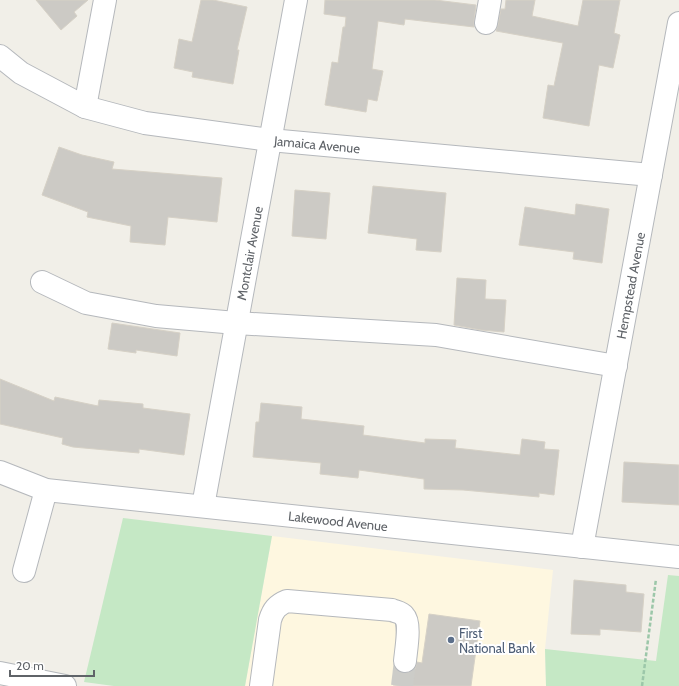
<svg xmlns="http://www.w3.org/2000/svg" width="679" height="686" font-family="Cabin,sans-serif">
<rect width="100%" height="100%" fill="#f1efe8"/>
<polygon fill="#fef7e0" points="272,536 553,570 545,649 546,686 245,686"/>
<g fill="#c5e8c5">
<polygon points="123,518 272,536 245,686 114,686 84,682"/>
<polygon points="668,575 679,576 679,686 546,686 545,649 656,661"/>
</g>
<g fill="#cccac5" stroke="#d6d1c6">
<polygon points="36,0 88,0 74,12 77,16 61,30"/>
<polygon points="201,0 213,0 247,7 237,50 239,50 233,84 192,77 193,72 174,68 179,39 192,42"/>
<polygon points="325,0 435,0 476,5 474,21 474,27 405,19 404,25 378,21 372,69 383,71 377,101 368,99 366,112 325,105 332,62 338,63 343,27 345,27 346,17 324,14"/>
<polygon points="506,0 535,0 532,16 578,26 583,0 620,0 614,33 620,35 613,68 599,65 589,126 543,118 548,85 554,86 563,43 496,31 498,25 501,9 505,9"/>
<polygon points="59,147 82,155 114,162 112,169 222,178 217,222 168,217 165,245 130,242 131,226 87,217 88,212 42,195"/>
<polygon points="373,186 446,193 441,252 416,250 417,239 368,233"/>
<polygon points="295,190 330,193 326,239 292,236"/>
<polygon points="576,204 609,209 602,263 573,259 574,252 519,245 525,207 575,215"/>
<polygon points="457,278 486,280 485,299 506,300 504,332 481,330 454,325"/>
<polygon points="112,323 180,333 177,356 136,350 136,353 108,349"/>
<polygon points="0,379 54,401 55,397 98,406 99,400 143,404 143,408 190,414 184,455 139,449 139,453 73,447 62,444 63,438 0,424"/>
<polygon points="261,403 302,407 301,419 364,426 363,435 425,443 425,439 456,440 455,448 520,455 522,439 545,442 544,449 559,450 554,495 539,493 539,497 463,490 424,489 424,479 359,470 358,478 320,474 321,463 253,457 256,422 259,422"/>
<polygon points="624,462 679,465 679,505 622,502"/>
<polygon points="574,580 626,585 626,592 644,594 641,632 600,629 600,635 571,634"/>
<polygon points="429,614 480,621 471,686 405,686 393,685 395,668 398,671 403,673 410,673 415,669 417,662 422,663"/>
</g>
<g fill="none" stroke-linecap="round" stroke-linejoin="round">
<polyline stroke="#ccccc8" stroke-width="22" stroke-dasharray="22 11" stroke-linecap="butt" points="402,686 405,661"/>
<g stroke="#b5b8bc" stroke-width="24">
<g id="minor">
<polyline points="486,23 490,0"/>
<path id="s1" d="M 0,56 L 21,73 L 85,107 L 145,123 L 270,140 L 651,175"/>
<polyline points="85,107 105,0"/>
<polyline points="42,282 86,303 156,316 236,323 436,335 616,366"/>
<path id="s2" d="M 0,472 L 46,490 L 679,557"/>
<path id="s3" d="M 203,506 L 296,0"/>
<path id="s4" d="M 582,547 L 679,23"/>
<polyline points="24,571 46,490"/>
<polyline points="0,673 65,686"/>
<path d="M 261,686 L 270,620 C 273,610 277,605 287,601 L 392,610 C 396,612 401,612 404,616 C 411,623 406,650 405,661"/>
</g>
</g>
<polyline stroke="#9cc7a9" stroke-width="2.5" stroke-dasharray="4 2" stroke-linecap="butt" points="642,686 656,579"/>
<use href="#minor" stroke="#fff" stroke-width="22"/>
</g>
<circle fill="#5c6f8a" stroke="#fff" stroke-width="1.5" cx="451" cy="640" r="4"/>
<g text-anchor="middle" dominant-baseline="central" stroke-width="4" stroke-linejoin="round" paint-order="stroke">
<g font-size="13" fill="#5f6368" stroke="#fff">
<text stroke="none"><textPath href="#s1" startOffset="335">Jamaica Avenue</textPath></text>
<text stroke="none"><textPath href="#s3" startOffset="257">Montclair Avenue</textPath></text>
<text stroke="none"><textPath href="#s4" startOffset="266">Hempstead Avenue</textPath></text>
<text stroke="none"><textPath href="#s2" startOffset="343">Lakewood Avenue</textPath></text>
</g>
<g font-size="13" fill="#4e5e75" stroke="#fff" text-anchor="start">
<text x="459" y="633">First<tspan x="459" dy="15">National Bank</tspan></text>
</g>
</g>
<path d="M10 670v6h84v-6" fill="none" stroke="#5f6368" stroke-width="2"/>
<text x="16" y="670" font-size="12" fill="#5f6368" stroke="#ffffff" stroke-width="3" paint-order="stroke">20 m</text>
</svg>
